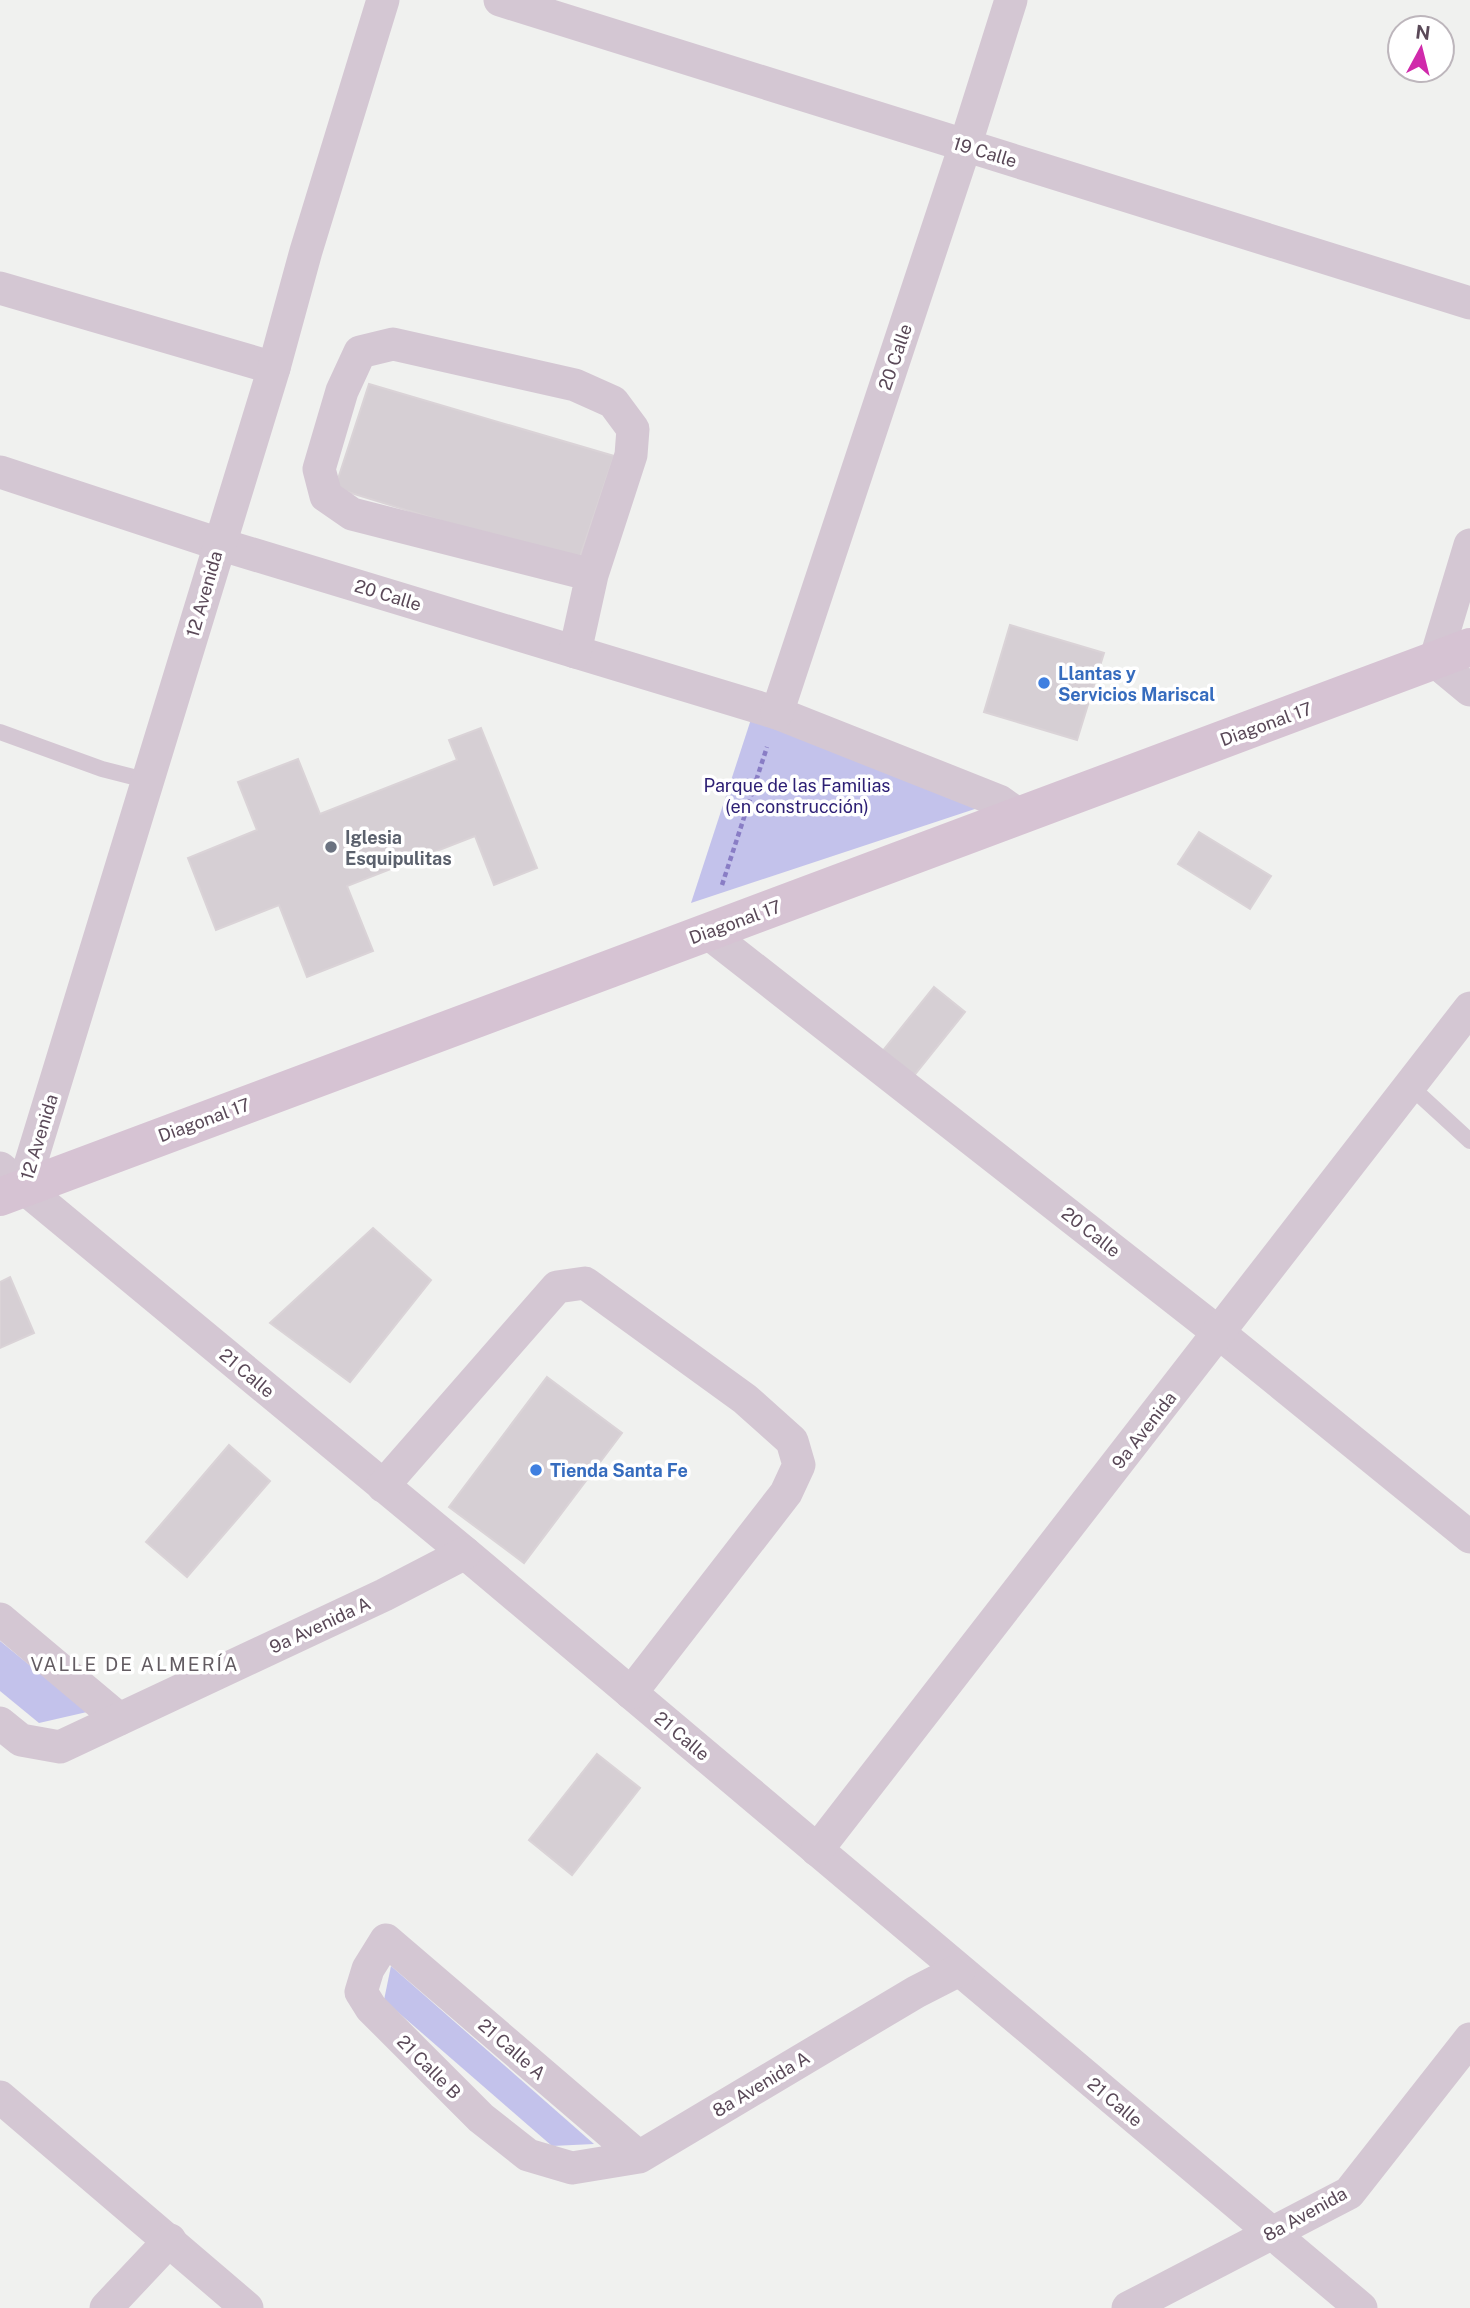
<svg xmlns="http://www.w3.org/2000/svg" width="1470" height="2308" font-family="'Public Sans',sans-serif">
<rect width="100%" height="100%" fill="#f0f1ef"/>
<g fill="#c3c2eb">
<polygon points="755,707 999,801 691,903"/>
<polygon points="0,1641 87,1712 39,1723 0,1691"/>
<polygon points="391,1966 594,2144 552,2146 384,2000"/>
</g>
<g fill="#d6cfd4" stroke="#dad3d7" stroke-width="2">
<polygon points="369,384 614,456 578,563 335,488"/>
<polygon points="1010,625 1104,653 1077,740 984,712"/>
<polygon points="481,728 537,868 494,885 475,836 347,886 373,951 307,977 279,905 216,930 188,858 257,830 238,782 298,759 320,814 457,760 449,740"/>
<polygon points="1199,832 1271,876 1250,909 1178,864"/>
<polygon points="934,987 965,1012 912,1078 881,1053"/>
<polygon points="373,1228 431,1280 350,1382 270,1323"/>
<polygon points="10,1277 34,1333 0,1348 0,1282"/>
<polygon points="547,1377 622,1433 524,1563 449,1507"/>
<polygon points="229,1445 270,1481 187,1577 146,1542"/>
<polygon points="597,1754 640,1788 572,1875 529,1840"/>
</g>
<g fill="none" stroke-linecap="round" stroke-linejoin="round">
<polyline stroke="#897dc5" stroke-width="4.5" stroke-dasharray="5 3.5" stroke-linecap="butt" points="722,885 767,747"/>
<g stroke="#d4c7d3" stroke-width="16">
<polyline points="0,732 102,769 149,781"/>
<polyline points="1410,1086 1470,1141"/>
</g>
<g stroke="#d4c7d3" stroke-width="33">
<polyline points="500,0 1470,303"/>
<polyline points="0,288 274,368"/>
<polyline points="0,472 219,544 777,713 999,801 1020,816"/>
<polyline points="1470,545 1435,661 1470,690"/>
<polyline points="575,652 592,575 631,455 633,429 613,402 575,385 393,344 360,352 342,391 319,469 326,496 352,514 592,575"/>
<polyline points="777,713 965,146 1011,0"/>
<polyline points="707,932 1219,1333 1470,1537"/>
<polyline points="0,1168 465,1553 1361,2308"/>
<polyline points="23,1188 274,368 306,251 383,0"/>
<polyline points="383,1486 557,1287 585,1283 745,1399 792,1441 799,1465 786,1493 631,1693"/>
<polyline points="0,1619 119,1719"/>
<polyline points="0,1723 21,1740 60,1747 384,1595 465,1553"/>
<polyline points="817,1850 1470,1008"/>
<polyline points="0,2097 247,2308"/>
<polyline points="639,2157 386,1940 368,1969 361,1992 371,2008 481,2118 528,2155 572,2168 639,2157 916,1992 959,1970"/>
<polyline points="106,2308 170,2240"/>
<polyline points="1128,2308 1349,2193 1470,2039"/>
</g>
<polyline stroke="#d6c3d3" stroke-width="38" points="0,1197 1470,647"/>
</g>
<g fill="#3f7fe0" stroke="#fff" stroke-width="2.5">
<circle cx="1044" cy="683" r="7"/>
<circle cx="536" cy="1470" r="7"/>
</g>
<circle fill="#6b7280" stroke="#fff" stroke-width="2.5" cx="331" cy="847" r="7"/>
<g text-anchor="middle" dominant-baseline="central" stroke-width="7" stroke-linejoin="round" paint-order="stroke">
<g font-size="18" fill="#5a4958" stroke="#fff">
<text transform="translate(985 152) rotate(17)">19 Calle</text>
<text transform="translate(895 357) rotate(-71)">20 Calle</text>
<text transform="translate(204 594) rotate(-74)">12 Avenida</text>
<text transform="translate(388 595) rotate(17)">20 Calle</text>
<text transform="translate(1266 724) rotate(-20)">Diagonal 17</text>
<text transform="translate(735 922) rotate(-20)">Diagonal 17</text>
<text transform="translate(204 1120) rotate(-20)">Diagonal 17</text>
<text transform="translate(39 1137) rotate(-73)">12 Avenida</text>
<text transform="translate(1091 1232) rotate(38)">20 Calle</text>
<text transform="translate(247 1373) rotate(40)">21 Calle</text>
<text transform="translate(1144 1430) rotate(-52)">9a Avenida</text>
<text transform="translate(320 1625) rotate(-25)">9a Avenida A</text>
<text transform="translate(682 1736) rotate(40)">21 Calle</text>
<text transform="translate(512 2049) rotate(41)">21 Calle A</text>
<text transform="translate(429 2067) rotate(45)">21 Calle B</text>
<text transform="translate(761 2084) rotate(-31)">8a Avenida A</text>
<text transform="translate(1115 2102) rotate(40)">21 Calle</text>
<text transform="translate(1305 2214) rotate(-29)">8a Avenida</text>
</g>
<g font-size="18" font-weight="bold" fill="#366cbe" stroke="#fff" text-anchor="start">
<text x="1058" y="673">Llantas y<tspan x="1058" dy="21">Servicios Mariscal</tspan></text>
<text x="550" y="1470">Tienda Santa Fe</text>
</g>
<g font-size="18" fill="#2e2075" stroke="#fff">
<text x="797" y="785">Parque de las Familias<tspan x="797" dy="21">(en construcción)</tspan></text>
</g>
<g font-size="18" font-weight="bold" fill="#5b616d" stroke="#fff" text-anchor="start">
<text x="345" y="837">Iglesia<tspan x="345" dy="21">Esquipulitas</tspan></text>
</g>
<g font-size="19" letter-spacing="2" fill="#635c62" stroke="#fff">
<text x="135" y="1664">VALLE DE ALMERÍA</text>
</g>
</g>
<g transform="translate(1421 49) rotate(7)"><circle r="33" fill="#ffffff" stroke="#bdb6bc" stroke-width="2"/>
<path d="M0-5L12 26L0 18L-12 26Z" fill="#d02aab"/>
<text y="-10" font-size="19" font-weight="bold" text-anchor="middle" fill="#5a4958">N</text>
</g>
</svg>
